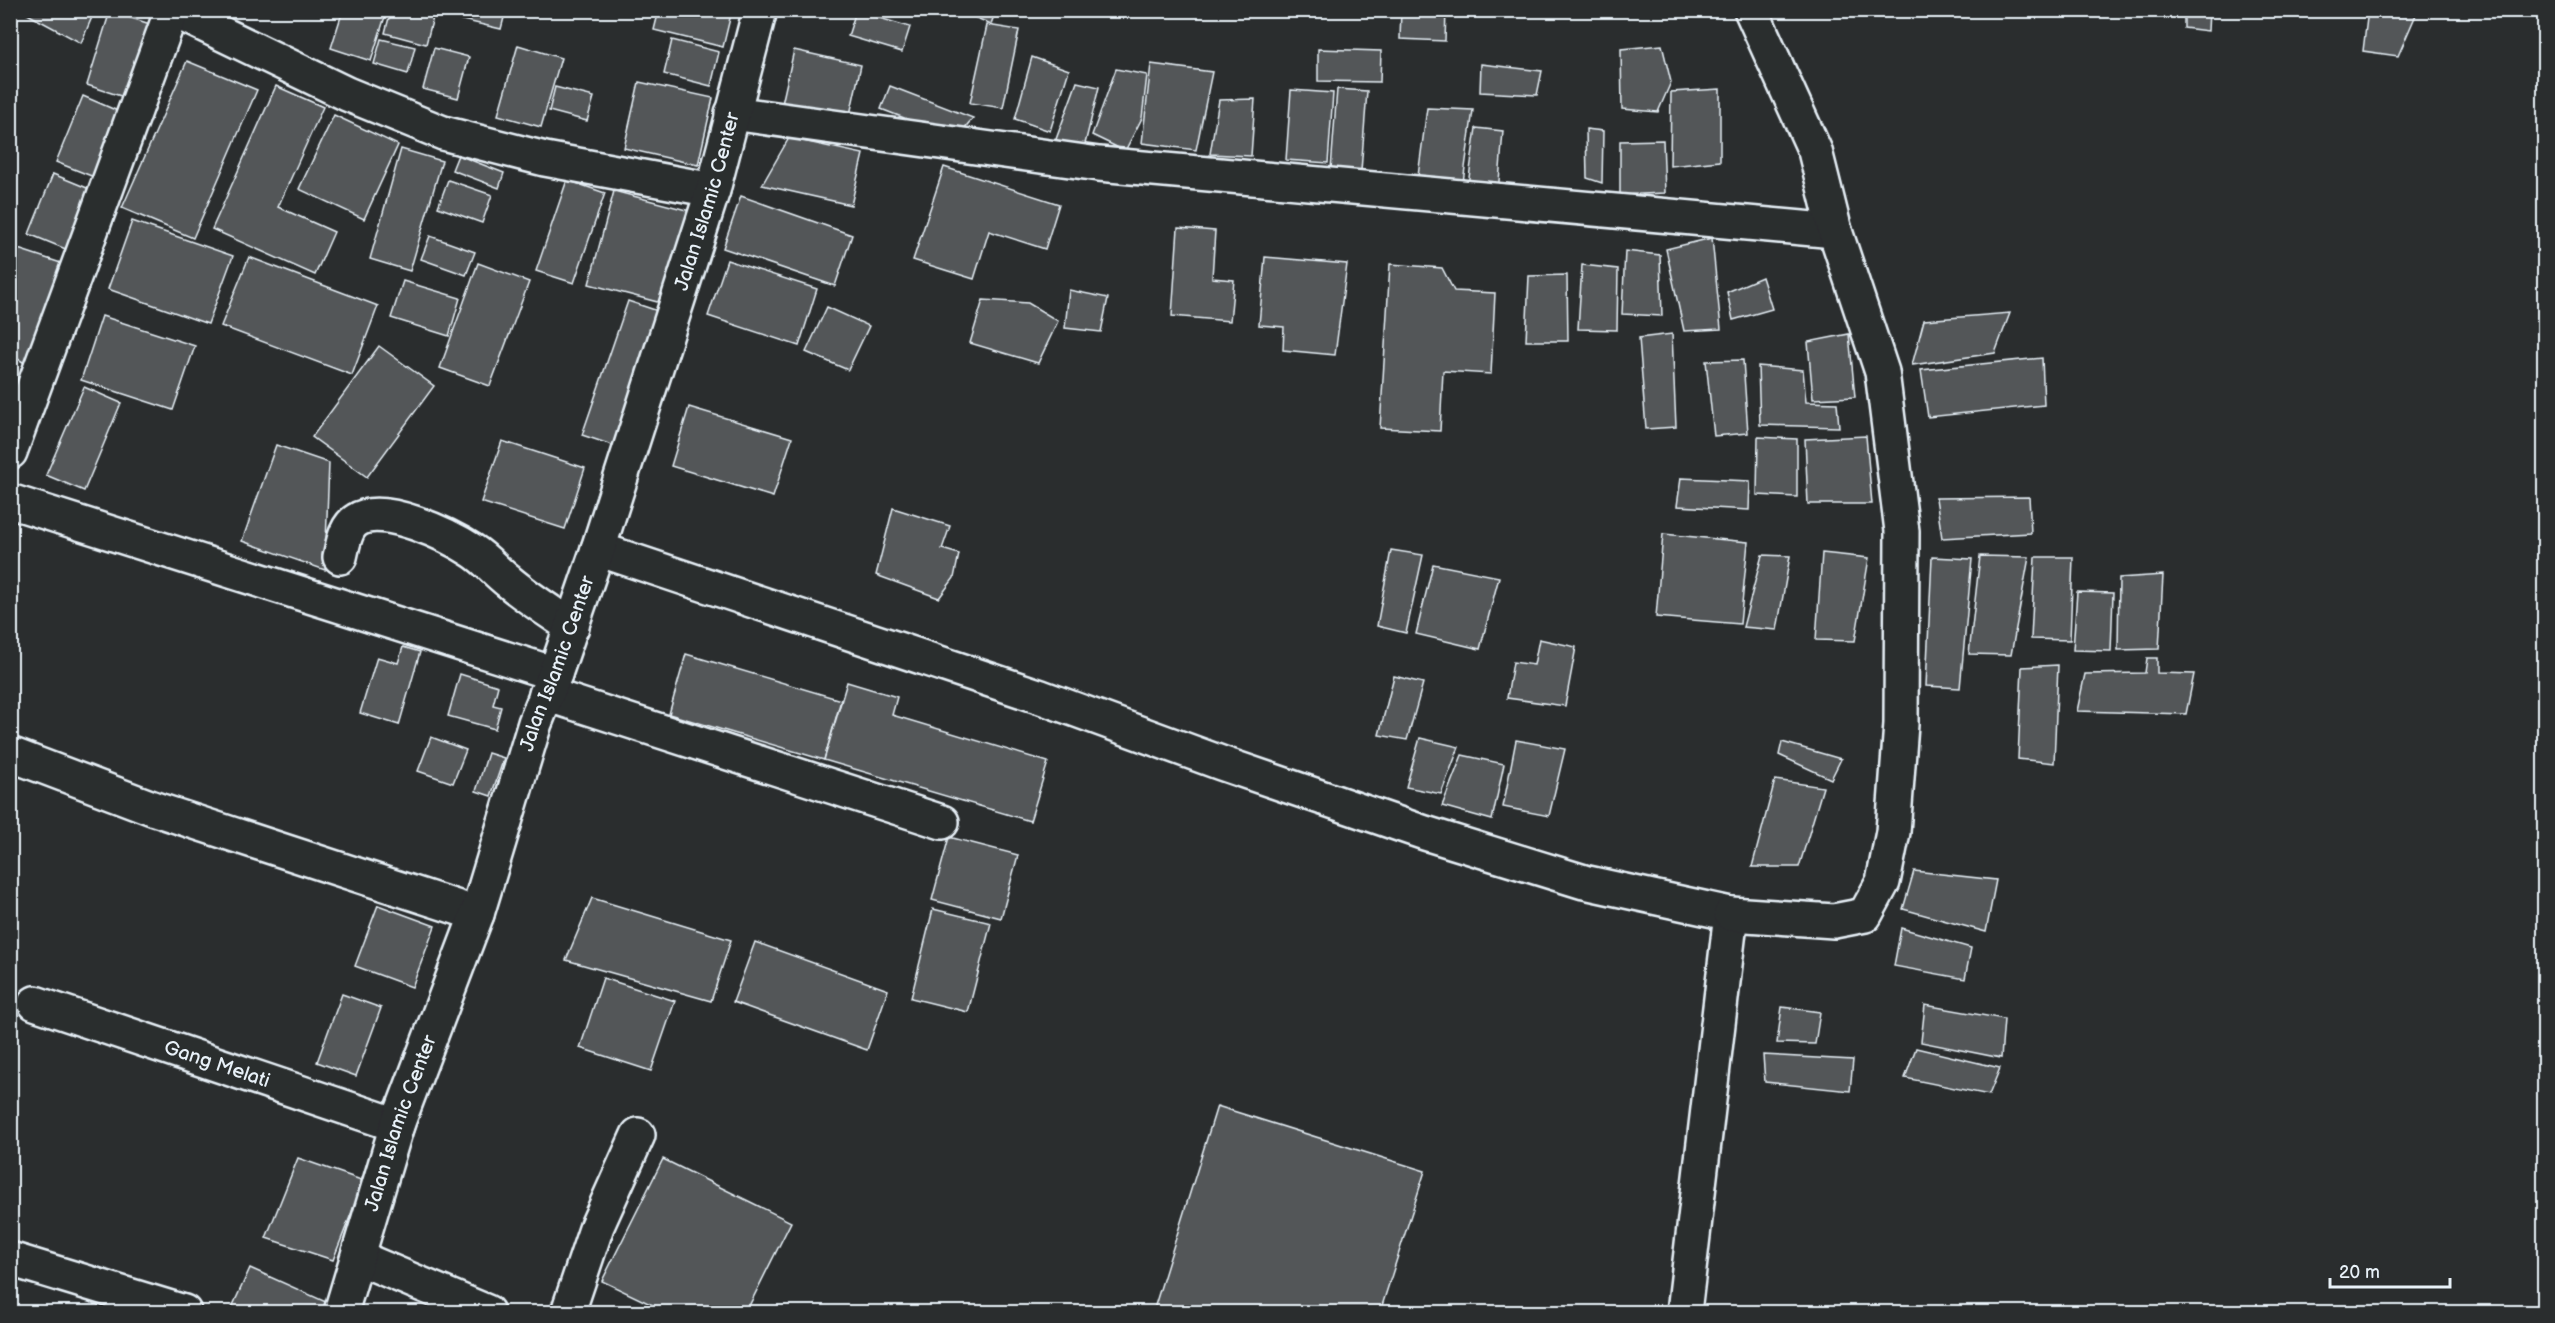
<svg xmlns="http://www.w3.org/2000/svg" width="2555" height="1323" font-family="'Balsamiq Sans',sans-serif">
<rect width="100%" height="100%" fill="#2a2d2e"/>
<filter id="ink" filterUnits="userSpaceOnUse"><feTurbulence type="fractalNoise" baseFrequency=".0167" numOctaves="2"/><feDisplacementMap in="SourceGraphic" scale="12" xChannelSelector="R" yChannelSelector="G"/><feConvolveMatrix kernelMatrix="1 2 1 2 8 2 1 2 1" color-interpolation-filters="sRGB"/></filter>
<g filter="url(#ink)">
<g fill="#535759" stroke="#e8f1f8" stroke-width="1.5">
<polygon points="20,10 95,10 81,43"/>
<polygon points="343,10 387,10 371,61 331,48"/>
<polygon points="391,10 435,10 426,44 385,33"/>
<polygon points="460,10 506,10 501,29 458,19"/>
<polygon points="659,10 732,10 723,47 654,30"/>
<polygon points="957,10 996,10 991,24"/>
<polygon points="1268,10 1305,10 1305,15 1268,14"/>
<polygon points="1401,10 1446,10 1445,41 1400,39"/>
<polygon points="2184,10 2209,10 2208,31 2184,28"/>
<polygon points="2368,10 2418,10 2398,56 2363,51"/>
<polygon points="110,11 153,25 130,99 87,85"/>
<polygon points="856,11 910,27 902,52 848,36"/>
<polygon points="987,25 1019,30 1003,108 970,103"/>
<polygon points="381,39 415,47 408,74 374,64"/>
<polygon points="672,40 719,52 711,86 664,74"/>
<polygon points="518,45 561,58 541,127 498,115"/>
<polygon points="1662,45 1671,82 1658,112 1622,109 1621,49"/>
<polygon points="434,48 469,57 458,98 423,89"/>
<polygon points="1318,49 1381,51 1380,82 1318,81"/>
<polygon points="794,50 861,65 849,119 782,104"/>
<polygon points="1032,57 1069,70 1050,131 1015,119"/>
<polygon points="187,61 257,90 193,238 122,208"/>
<polygon points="1151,64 1212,72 1196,150 1142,143"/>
<polygon points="1481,64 1542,71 1537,95 1480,92"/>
<polygon points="1116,69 1147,75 1142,118 1125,151 1092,135"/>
<polygon points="639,82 713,98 698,165 624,148"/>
<polygon points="1077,82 1099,87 1084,148 1055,142"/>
<polygon points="276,86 323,107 278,207 334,232 315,275 212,229"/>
<polygon points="890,86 973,118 956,138 881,109"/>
<polygon points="555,87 594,97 587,121 549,111"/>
<polygon points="1337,89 1367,91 1361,171 1331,169"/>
<polygon points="1720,89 1720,161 1670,166 1671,92"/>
<polygon points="1291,90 1333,93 1328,163 1286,160"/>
<polygon points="83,96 120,112 94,177 56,162"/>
<polygon points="1255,99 1251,156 1210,154 1219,100"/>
<polygon points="1427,108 1473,110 1463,182 1418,176"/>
<polygon points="334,115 398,145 364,219 299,189"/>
<polygon points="1476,128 1503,131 1498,194 1467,192"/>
<polygon points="1586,129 1603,131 1602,183 1587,178"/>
<polygon points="789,138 863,154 851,205 762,185"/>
<polygon points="1663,140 1665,193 1620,195 1620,141"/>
<polygon points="401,149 442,161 410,271 370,259"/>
<polygon points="458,155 504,173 499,188 452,170"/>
<polygon points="944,167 1059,204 1045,249 989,231 974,279 913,260"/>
<polygon points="53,174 92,190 68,250 29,234"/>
<polygon points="448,180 492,195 482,223 438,207"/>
<polygon points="567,180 605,193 574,283 536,271"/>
<polygon points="614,191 694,212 669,305 589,284"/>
<polygon points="741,196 852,235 835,286 723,248"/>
<polygon points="132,221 233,256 208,324 108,289"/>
<polygon points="1178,228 1215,231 1212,278 1234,280 1230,321 1172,316"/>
<polygon points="430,236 475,252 466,275 421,259"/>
<polygon points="1712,238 1721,329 1684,331 1666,249"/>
<polygon points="18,249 67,265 31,367 10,354 10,270"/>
<polygon points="1625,251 1660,255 1662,316 1622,314"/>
<polygon points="249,257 378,306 352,375 221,326"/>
<polygon points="1265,257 1347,264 1335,355 1283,350 1284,327 1259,325"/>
<polygon points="727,260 817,289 799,346 708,316"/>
<polygon points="478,263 529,282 490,386 440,368"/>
<polygon points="1390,264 1442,268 1454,291 1495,293 1491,374 1443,371 1440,431 1380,428"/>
<polygon points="1582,265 1618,269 1617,330 1578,329"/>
<polygon points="1567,275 1568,341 1526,341 1529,276"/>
<polygon points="1762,277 1772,309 1733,320 1727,292"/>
<polygon points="403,281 460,298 449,336 391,318"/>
<polygon points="1069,290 1108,298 1101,332 1065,328"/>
<polygon points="983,300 1028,303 1058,321 1038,363 970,343"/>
<polygon points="628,301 670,315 624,449 582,435"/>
<polygon points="827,307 869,326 848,370 806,352"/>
<polygon points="2010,313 1995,353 1912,365 1924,320"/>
<polygon points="102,316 195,346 173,410 81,380"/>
<polygon points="1672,334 1676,427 1646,429 1639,338"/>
<polygon points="1849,334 1855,397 1813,399 1808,342"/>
<polygon points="379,346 434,386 367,477 312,437"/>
<polygon points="2042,358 2044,405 1928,417 1921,370"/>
<polygon points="1743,360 1748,433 1714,436 1706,361"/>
<polygon points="1758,366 1803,370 1806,402 1837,403 1839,427 1760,425"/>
<polygon points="84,387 121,403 84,491 46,475"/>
<polygon points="689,407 792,438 773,497 671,466"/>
<polygon points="1866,436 1872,504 1808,504 1805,439"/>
<polygon points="1758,437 1797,439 1797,497 1757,495"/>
<polygon points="502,441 585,468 565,529 481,502"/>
<polygon points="276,445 329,463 325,570 242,541"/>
<polygon points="1681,478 1750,481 1749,510 1677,506"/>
<polygon points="2029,497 2031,533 1942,538 1936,498"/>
<polygon points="893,508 950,526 942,549 959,554 954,578 939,598 876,575"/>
<polygon points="1663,534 1748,542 1740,624 1656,617"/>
<polygon points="1391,550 1423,555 1406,633 1377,626"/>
<polygon points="1822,553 1869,558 1855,641 1816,640"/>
<polygon points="1762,555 1790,556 1777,630 1743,627"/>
<polygon points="1980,556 2029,557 2011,655 1969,654"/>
<polygon points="1932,557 1972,559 1960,688 1926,686"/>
<polygon points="2035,557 2073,557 2070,640 2031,639"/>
<polygon points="1433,564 1499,577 1480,649 1416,634"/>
<polygon points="2163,575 2159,649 2118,650 2119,578"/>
<polygon points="2077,592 2113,593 2111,651 2073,650"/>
<polygon points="1539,639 1576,647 1565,706 1507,698 1513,662 1534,665"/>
<polygon points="403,647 420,652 399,725 360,713 377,657 398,663"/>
<polygon points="686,654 841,700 824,760 669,714"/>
<polygon points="2147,658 2157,658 2157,673 2194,674 2186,714 2077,711 2085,674 2145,673"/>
<polygon points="2058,665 2054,763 2018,759 2022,667"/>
<polygon points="460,674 498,686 493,705 501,707 495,729 448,716"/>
<polygon points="1394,676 1423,683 1407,740 1379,735"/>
<polygon points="847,682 897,697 892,715 1048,762 1030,821 824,760"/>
<polygon points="431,737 466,750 453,783 418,771"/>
<polygon points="1420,738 1459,747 1441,794 1406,787"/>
<polygon points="1516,740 1565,749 1549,816 1503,807"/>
<polygon points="1782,742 1841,759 1831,779 1779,755"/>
<polygon points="488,753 504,758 491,796 476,791"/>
<polygon points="1462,755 1504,764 1492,820 1442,806"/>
<polygon points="1775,780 1823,787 1799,867 1752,867"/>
<polygon points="949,837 1018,855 1001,918 932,900"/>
<polygon points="1914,871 1996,880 1986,932 1903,909"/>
<polygon points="592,898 731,940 711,1001 566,960"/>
<polygon points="378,905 435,926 412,987 355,966"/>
<polygon points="933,909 991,923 968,1012 911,998"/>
<polygon points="1901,928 1971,948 1965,979 1894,966"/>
<polygon points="755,942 888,990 867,1050 733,1002"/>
<polygon points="603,978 675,1001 651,1071 580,1048"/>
<polygon points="342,994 381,1008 356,1076 317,1062"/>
<polygon points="1925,1005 2004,1019 2001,1058 1921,1042"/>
<polygon points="1782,1007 1820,1012 1815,1044 1777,1043"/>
<polygon points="1916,1048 2000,1068 1989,1095 1905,1078"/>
<polygon points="1763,1055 1853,1060 1850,1091 1765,1082"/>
<polygon points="1217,1106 1425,1171 1380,1312 1153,1312"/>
<polygon points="298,1158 364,1181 333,1260 266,1238"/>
<polygon points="663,1159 791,1222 746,1312 667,1312 602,1281"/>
<polygon points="250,1268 326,1302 321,1312 230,1312"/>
</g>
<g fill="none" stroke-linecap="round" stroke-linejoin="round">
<g stroke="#e8f1f8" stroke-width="38">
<g id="minor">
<polyline points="173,10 347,94 443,133 545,159 713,190"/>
<polyline points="732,113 1099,164 1835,231"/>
<polyline points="10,452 172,10"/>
<polyline points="10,501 555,674"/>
<polyline points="598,549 1041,697 1221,763 1425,833 1584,882 1731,914 1684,1312"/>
<path d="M 340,557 C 343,545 345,527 357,520 C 383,503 450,536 473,551 C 486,559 496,572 508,581 C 528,598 551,612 572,627"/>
<polyline points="546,694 942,822"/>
<polyline points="10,754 155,809 477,914"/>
<polyline points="1731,914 1834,921 1865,915 1883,882 1893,832 1901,724 1902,531 1882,372 1835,231 1815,151 1751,10"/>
<path id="s1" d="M 35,1003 L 397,1125"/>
<polyline points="359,1258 487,1312"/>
<polyline points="10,1259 184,1312"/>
<path id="s2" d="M 341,1312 L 397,1125 L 477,914 L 535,723 L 555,674 L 598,549 L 713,190 L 760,10"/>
<polyline points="568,1312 597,1226 638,1135"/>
</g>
</g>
<use href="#minor" stroke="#2a2d2e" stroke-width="33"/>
</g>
</g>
<g text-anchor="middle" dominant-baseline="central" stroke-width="4.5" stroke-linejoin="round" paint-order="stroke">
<g font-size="20" fill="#e8f1f8" stroke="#2a2d2e">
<text stroke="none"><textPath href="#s2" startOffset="1170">Jalan Islamic Center</textPath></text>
<text stroke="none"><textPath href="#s2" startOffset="684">Jalan Islamic Center</textPath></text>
<text stroke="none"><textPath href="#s1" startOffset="192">Gang Melati</textPath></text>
<text stroke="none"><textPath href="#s2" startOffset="198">Jalan Islamic Center</textPath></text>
</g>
</g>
<rect width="2555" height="1323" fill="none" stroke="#2a2d2e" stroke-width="36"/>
<rect x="18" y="18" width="2519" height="1287" fill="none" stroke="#e8f1f8" stroke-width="2" filter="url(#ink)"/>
<path d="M2330 1278v9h120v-9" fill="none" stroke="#e8f1f8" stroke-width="3"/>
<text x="2339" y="1278" font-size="18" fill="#e8f1f8" stroke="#2a2d2e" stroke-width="4.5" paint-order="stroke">20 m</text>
</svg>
